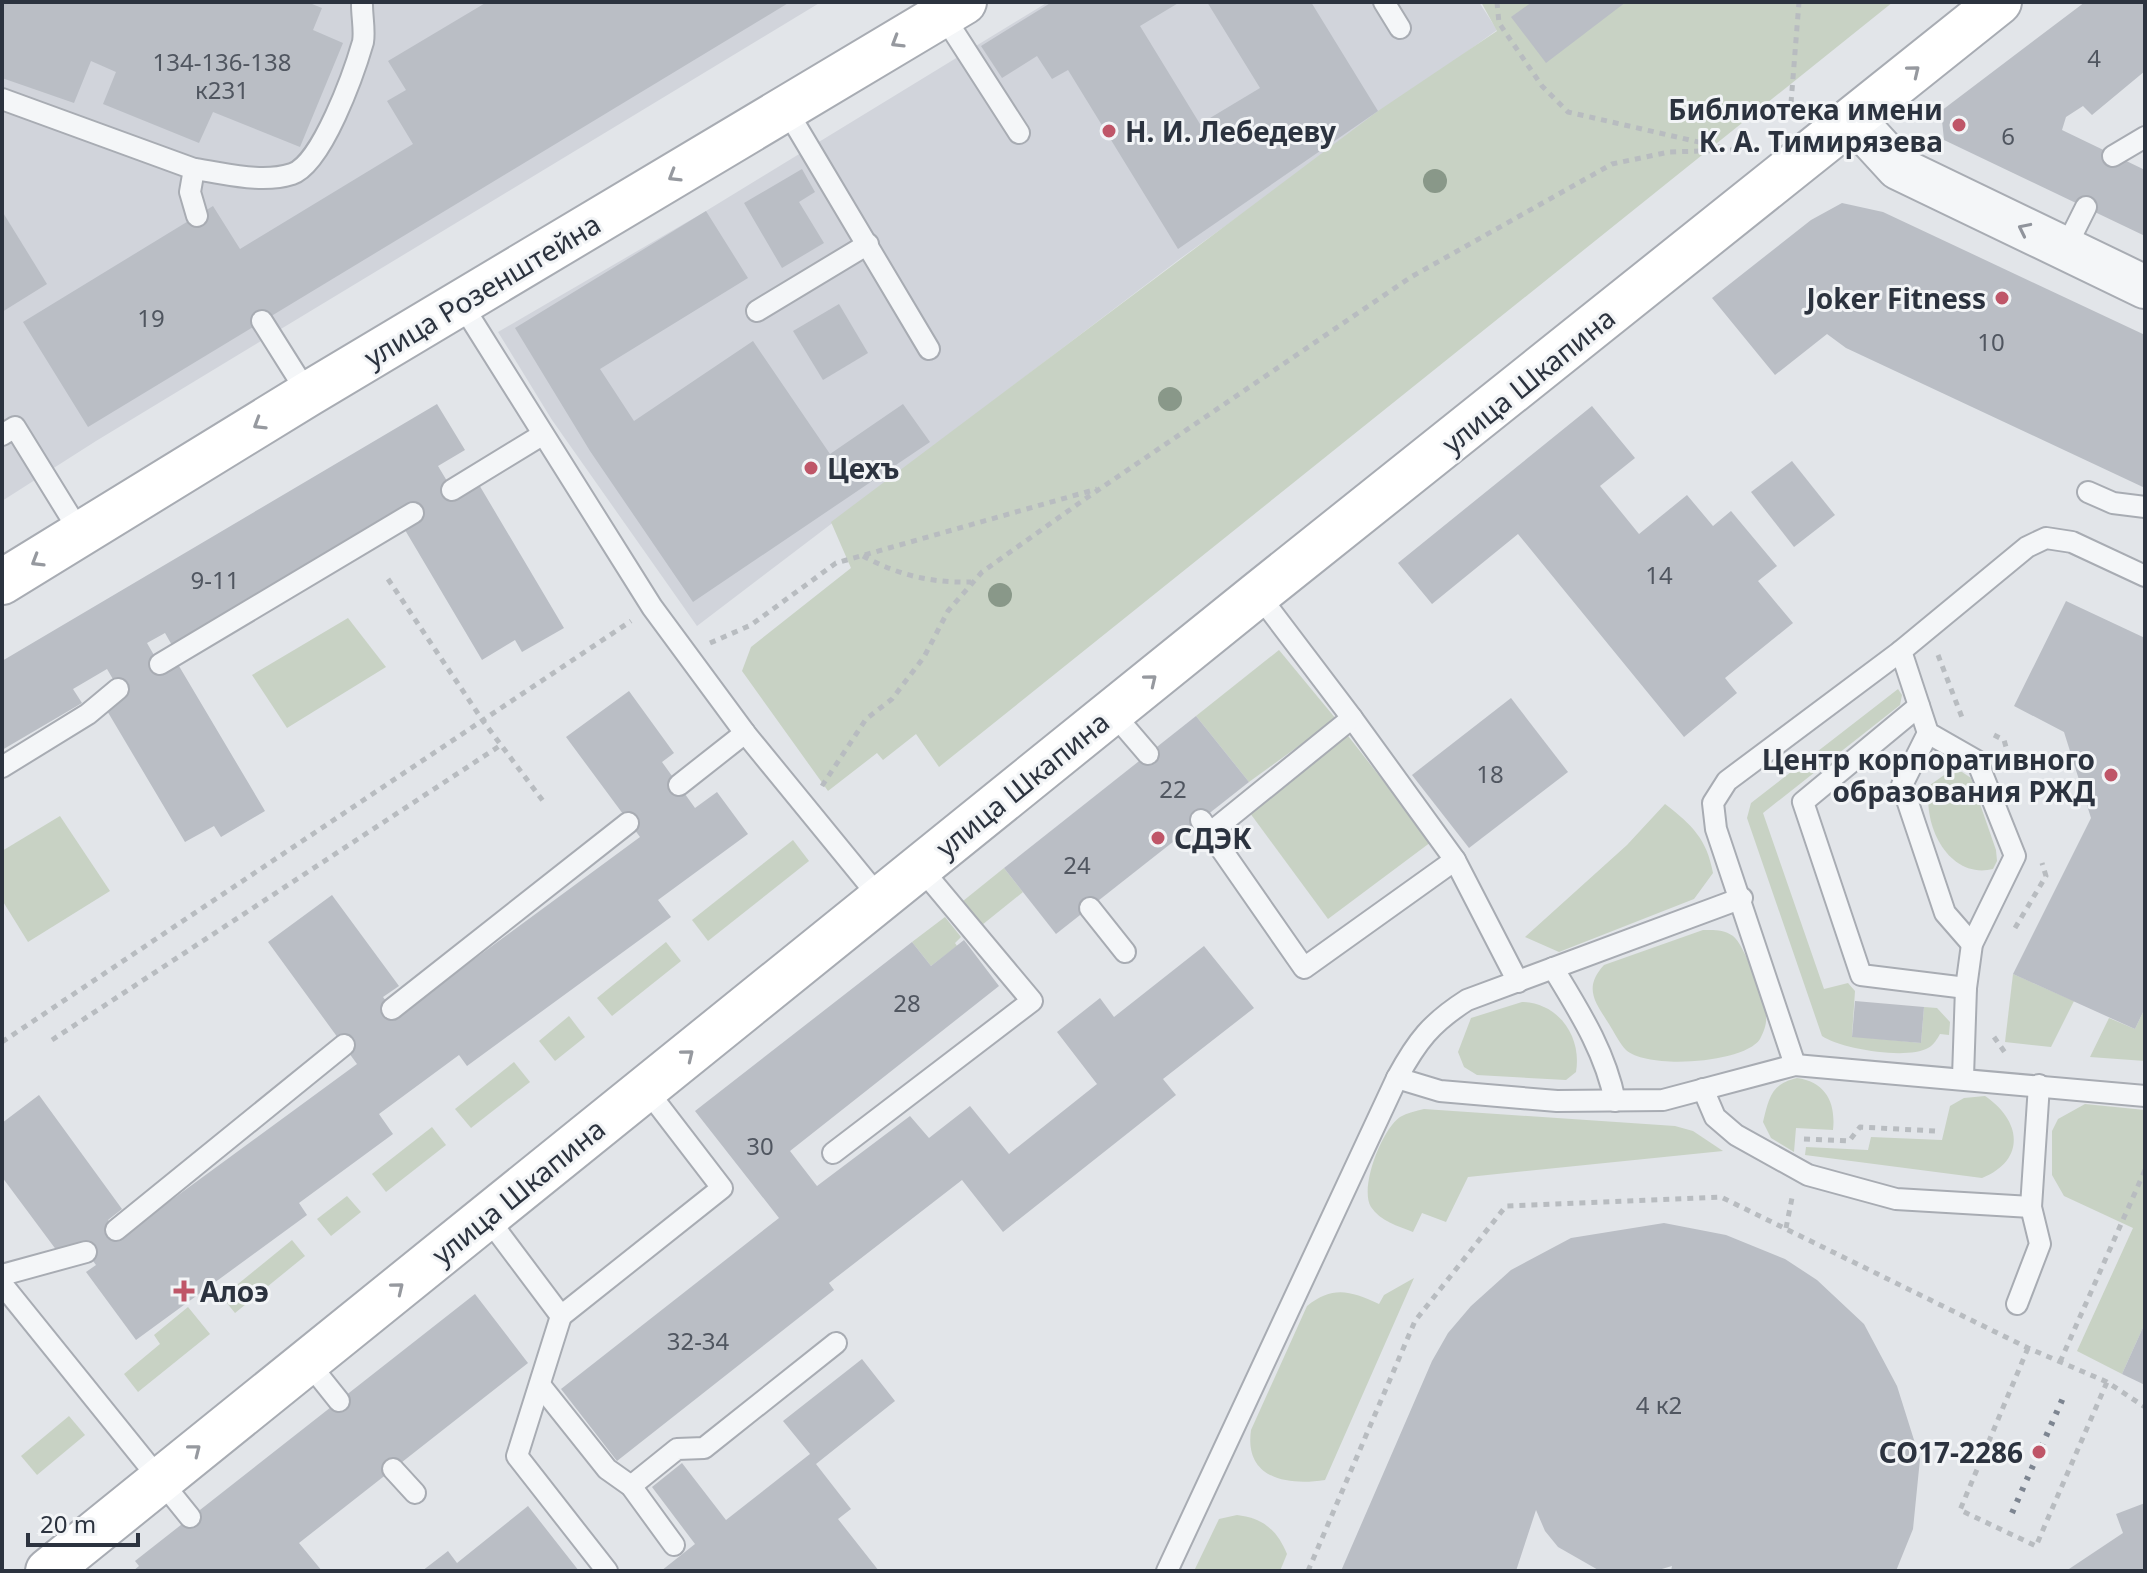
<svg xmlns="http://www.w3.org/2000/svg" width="2147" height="1573" font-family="'Noto Sans',sans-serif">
<rect width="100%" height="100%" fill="#e2e5e9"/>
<g fill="#d1d4db">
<polygon points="2,2 821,2 96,441 2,501"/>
<polygon points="1048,2 1479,2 1497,30 1181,258 697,626 552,420 498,332 706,211"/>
</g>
<g fill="#c8d2c4">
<polygon points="1481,2 1893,2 939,767 916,734 883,760 877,753 828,791 742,671 751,647 851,568 831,522 1378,111 1497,31"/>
<polygon points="348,618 386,667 287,728 252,675"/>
<polygon points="1279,650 1336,719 1249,782 1196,716"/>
<path d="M 1898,689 L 1902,695 L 1900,705 L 1763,813 L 1824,989 L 1848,983 L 1855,991 L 1852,1036 L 1921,1043 L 1924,1007 L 1937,1008 L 1950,1022 L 1949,1035 L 1940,1034 C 1937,1039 1934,1045 1928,1048 C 1907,1060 1841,1049 1822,1036 L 1747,818 L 1751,803 Z"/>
<polygon points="1345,732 1431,842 1328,919 1247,809"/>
<path d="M 1950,771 L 1962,772 L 1971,778 L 1996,850 L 1997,861 L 1993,869 C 1948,880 1921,823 1930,785 Z"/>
<path d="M 1665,804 C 1692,825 1707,839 1713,873 L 1694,899 L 1559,952 L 1525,937 L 1627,845 Z"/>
<polygon points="60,816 110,891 28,942 2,900 2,851"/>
<polygon points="793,840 809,861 708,941 692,920"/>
<polygon points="1004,868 1023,892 982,925 963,901"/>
<polygon points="945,917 961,937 955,943 957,946 931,966 912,942"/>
<path d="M 1703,930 C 1714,930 1723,929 1733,936 C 1745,945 1763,999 1766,1015 C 1767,1024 1764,1031 1760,1039 C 1745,1063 1648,1070 1626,1050 C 1620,1044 1614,1032 1609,1024 C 1595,1002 1583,988 1604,965 Z"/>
<polygon points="666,942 681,961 612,1016 597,998"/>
<polygon points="2013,974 2074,1001 2051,1047 2005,1042"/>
<path d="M 1522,1002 C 1559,1003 1582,1037 1576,1072 L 1566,1080 L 1477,1075 L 1464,1067 L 1458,1052 L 1471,1018 Z"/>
<polygon points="2145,1008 2145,1061 2090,1057 2109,1018 2135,1029"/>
<polygon points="569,1016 585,1037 555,1061 539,1041"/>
<polygon points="514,1062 530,1082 471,1128 455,1109"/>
<path d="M 1797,1078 C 1826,1082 1836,1103 1833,1130 L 1796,1128 L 1794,1152 L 1771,1138 L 1763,1122 C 1769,1098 1771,1084 1797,1078 Z"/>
<path d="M 1985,1096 C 2021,1120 2027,1160 1982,1178 L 1805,1155 L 1806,1147 L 1868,1150 L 1871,1137 L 1942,1140 L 1950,1106 L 1964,1098 Z"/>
<polygon points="2085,1104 2145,1110 2145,1323 2122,1374 2077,1351 2133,1228 2064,1196 2052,1175 2052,1131 2058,1119"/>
<path d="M 1424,1109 L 1675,1126 L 1693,1131 L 1723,1151 L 1468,1177 L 1446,1222 L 1422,1213 L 1413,1232 C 1398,1226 1380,1221 1371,1207 C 1359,1188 1382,1129 1400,1117 C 1407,1113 1416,1111 1424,1109 Z"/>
<polygon points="432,1127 446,1145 386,1192 372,1174"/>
<polygon points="347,1196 361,1212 331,1236 317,1219"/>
<polygon points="292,1240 305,1256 235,1313 222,1297"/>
<path d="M 1414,1278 L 1325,1480 C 1288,1486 1244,1479 1251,1430 L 1307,1306 C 1333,1285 1351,1291 1379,1304 L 1384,1295 Z"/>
<polygon points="188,1307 210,1334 138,1392 124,1374 160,1344 154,1335"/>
<polygon points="69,1416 85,1435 37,1475 21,1456"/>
<path d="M 1237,1515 C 1263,1518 1277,1530 1287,1554 L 1280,1571 L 1194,1571 L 1219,1519 Z"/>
</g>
<g fill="#babec5">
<polygon points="2,2 307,2 322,8 313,30 343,43 300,147 213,112 199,143 103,104 116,72 91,61 74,103 2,78"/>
<polygon points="487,2 790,2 88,427 23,322 213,206 240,249 413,144 387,101 406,90 388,61"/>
<polygon points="1052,2 1180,2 1140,26 1200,124 1260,88 1207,2 1311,2 1378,111 1178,249 1068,70 1052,79 1037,56 1002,78 981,46"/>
<polygon points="1532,2 1626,2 1546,63 1511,17"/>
<polygon points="2085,2 2145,2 2145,71 2092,115 2083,106 2066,117 2062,130 2145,170 2145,236 1944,140 1941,111"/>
<polygon points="802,169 815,192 799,202 824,243 782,268 744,203"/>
<polygon points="1842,203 1883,212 2145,335 2145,488 1846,348 1827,334 1775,375 1712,298 1811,220"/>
<polygon points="2,211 47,284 2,312"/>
<polygon points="706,211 748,278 600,369 634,421 753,341 830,454 903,404 930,442 693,602 590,451 515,328"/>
<polygon points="839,304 868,353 823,380 793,331"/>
<polygon points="437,404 465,450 438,466 456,496 478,483 564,628 522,652 515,640 482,660 405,530 418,523 409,507 173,647 165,633 147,643 162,669 176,661 265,811 221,837 214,826 185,842 106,709 124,698 107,669 73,689 82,703 2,750 2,661"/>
<polygon points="1592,406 1635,458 1600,486 1639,534 1687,495 1713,526 1731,511 1777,566 1758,581 1793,623 1725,678 1737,693 1684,737 1518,534 1432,604 1398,563"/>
<polygon points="1792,461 1835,515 1794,547 1751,492"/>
<polygon points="2066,601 2145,638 2145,1008 2135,1029 2013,974 2091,818 2064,732 2014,706"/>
<polygon points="629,691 674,753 662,762 695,808 717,792 748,834 658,900 671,917 467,1066 459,1055 379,1114 393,1134 299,1203 307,1215 136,1340 86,1272 96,1265 79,1242 60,1255 2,1177 2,1123 39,1095 122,1209 108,1220 121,1237 357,1064 268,942 332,895 399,986 383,997 397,1016 640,837 566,737"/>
<polygon points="1511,698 1568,772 1469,848 1412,775"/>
<polygon points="1196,716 1249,782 1056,934 1004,868"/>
<polygon points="964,940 999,986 790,1151 817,1186 910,1116 929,1138 970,1106 1009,1154 1097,1084 1057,1032 1100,998 1114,1017 1204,946 1254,1008 1163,1079 1176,1095 1003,1232 962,1180 829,1283 834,1290 617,1461 561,1389 779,1218 695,1111 912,942 931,966"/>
<polygon points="1855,1001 1924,1007 1921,1043 1852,1037"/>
<polygon points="1664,1223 1726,1235 1785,1259 1817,1280 1864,1324 1897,1386 1920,1459 1913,1529 1896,1571 1671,1571 1672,1566 1655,1571 1600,1571 1558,1547 1545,1531 1536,1510 1516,1571 1341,1571 1432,1361 1448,1333 1471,1306 1511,1270 1571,1238"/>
<polygon points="475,1294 528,1363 299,1543 322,1571 133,1571 139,1566 135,1561"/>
<polygon points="2145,1323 2145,1385 2122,1374"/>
<polygon points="862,1359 895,1401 816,1464 851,1509 838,1519 879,1571 661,1571 695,1544 652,1487 682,1463 726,1520 810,1454 783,1421"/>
<polygon points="2145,1503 2145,1571 2066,1571 2123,1533 2116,1514"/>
<polygon points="528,1506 579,1571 422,1571 448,1551 457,1563"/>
</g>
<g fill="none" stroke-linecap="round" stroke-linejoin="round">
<g stroke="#a8acb3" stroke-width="24">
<g id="lane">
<polyline points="1384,2 1400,28"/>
<polyline points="943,15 1019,133"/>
<polyline points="2,99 194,169 190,192 197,216"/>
<polyline points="786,109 929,349"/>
<polyline points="2113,156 2145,137"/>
<path d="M 194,169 C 225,173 261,184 292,174 C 322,164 354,73 363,42 C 365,31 362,17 362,5"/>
<polyline points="2065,249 2086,207"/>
<polyline points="461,303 652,607 745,733 880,898"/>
<polyline points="757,311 868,244"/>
<polyline points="262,321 308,394"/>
<polyline points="2,435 15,427 81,534"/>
<polyline points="452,490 542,435"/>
<polyline points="2088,492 2113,503 2145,507"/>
<polyline points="1901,651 1928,733 1977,761 2015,856 1972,944 1966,988 1963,1077"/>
<polyline points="160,664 413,513"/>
<polyline points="1919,706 1803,802 1861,975 1966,988"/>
<polyline points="1112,712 1148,754"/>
<polyline points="1928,733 1902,785 1945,913 1972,944"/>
<polyline points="2,767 88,714 118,689"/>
<polyline points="679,785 745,733"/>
<polyline points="1201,820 1304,968 1455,860 1352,718"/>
<polyline points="1211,832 1352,718 1258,594"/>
<polyline points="1455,860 1518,982"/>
<polyline points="1090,908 1125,952"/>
<path d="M 1553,968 C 1579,1011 1605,1051 1615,1101"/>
<polyline points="392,1009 628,823"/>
<polyline points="1795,1065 1716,829 1713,803 1727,781 1901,651 2027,547 2046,538 2072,542 2145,576"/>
<polyline points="1397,1078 1440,1091 1557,1101 1663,1100 1795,1065 2145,1096"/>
<polyline points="1703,1089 1715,1117 1736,1135 1808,1175 1896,1199 2031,1207"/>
<polyline points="833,1153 1032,1001 919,866"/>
<polyline points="486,1216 561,1316 722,1188 646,1089"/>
<polyline points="116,1230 344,1045"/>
<polyline points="2,1275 86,1252"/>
<polyline points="2,1284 190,1517"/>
<polyline points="2017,1304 2040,1244 2031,1207 2039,1085"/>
<polyline points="561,1316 517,1456 607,1571"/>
<polyline points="307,1361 339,1401"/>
<polyline points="540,1385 607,1469 631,1486 674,1545"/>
<polyline points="393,1469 415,1493"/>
<polyline points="631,1486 677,1449 704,1448 836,1343"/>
<path d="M 1167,1571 L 1397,1078 C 1417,1041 1431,1023 1467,1000 L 1742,898"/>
</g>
</g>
<g stroke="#a8acb3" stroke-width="46">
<polyline id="street" points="1854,120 1898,168 2145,287"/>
</g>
<g stroke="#a8acb3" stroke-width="48">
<g id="secondary">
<polyline points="2,582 308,394 964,2"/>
<polyline points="48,1571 1258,594 1999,2"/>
</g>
</g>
<g stroke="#b8bcc0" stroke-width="5" stroke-dasharray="6 6" stroke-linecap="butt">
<polyline points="1497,2 1499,23 1542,86 1568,112 1729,149"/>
<polyline points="1791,103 1799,2"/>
<path d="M 863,556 C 898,575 931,583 971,582"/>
<polyline points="388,579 483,721 546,805"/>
<polyline points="710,643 751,625 836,563 1097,489"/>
<polyline points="1938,655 1963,720"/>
<polyline points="1994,735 2004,740 2008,754"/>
<polyline points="822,786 866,719 892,699 924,657 948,611 982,572 1085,499 1411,277 1612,164 1669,152 1734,150"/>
<polyline points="2015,928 2046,876 2042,863"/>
<polyline points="1994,1037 2006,1054"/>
<polyline points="52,1040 501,745"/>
<polyline points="2,1042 631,621"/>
<polyline points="1804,1139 1849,1141 1860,1127 1935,1131"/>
<polyline points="1786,1228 1792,1198"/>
<polyline points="2028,1348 1960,1510 2036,1546 2107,1382"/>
<polyline points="2060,1362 2145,1170"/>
<polyline points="1308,1571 1415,1321 1506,1206 1721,1197 2028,1348 2107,1382 2145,1407"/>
</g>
<use href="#lane" stroke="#f4f6f8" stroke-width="20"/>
<use href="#street" stroke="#f4f6f8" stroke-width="42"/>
<use href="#secondary" stroke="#fff" stroke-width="44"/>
<polyline stroke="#7d8591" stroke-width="6" stroke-dasharray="4 8" stroke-linecap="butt" points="2012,1513 2063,1398"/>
</g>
<g fill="#899889">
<circle cx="1435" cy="181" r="12"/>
<circle cx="1170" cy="399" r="12"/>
<circle cx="1000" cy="595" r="12"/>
</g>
<defs><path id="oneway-chevron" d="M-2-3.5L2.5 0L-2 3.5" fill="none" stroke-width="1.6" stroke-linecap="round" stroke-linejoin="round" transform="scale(2)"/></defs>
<g stroke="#96999f">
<use href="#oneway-chevron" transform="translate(897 42) rotate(149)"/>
<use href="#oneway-chevron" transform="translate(1914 71) rotate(-39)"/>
<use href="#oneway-chevron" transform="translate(674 176) rotate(149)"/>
<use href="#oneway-chevron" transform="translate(259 424) rotate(148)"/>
<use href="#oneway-chevron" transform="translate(37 561) rotate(149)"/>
<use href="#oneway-chevron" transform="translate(1151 680) rotate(-39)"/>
<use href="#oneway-chevron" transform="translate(688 1055) rotate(-39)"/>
<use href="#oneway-chevron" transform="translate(398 1288) rotate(-39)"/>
<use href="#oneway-chevron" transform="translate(195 1450) rotate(-38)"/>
</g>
<use stroke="#90949c" href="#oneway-chevron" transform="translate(2024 229) rotate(-154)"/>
<g fill="#bf5668" stroke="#f2f4f6" stroke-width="3">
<circle cx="1959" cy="125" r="8"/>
<circle cx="1109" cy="131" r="8"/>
<circle cx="2002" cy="298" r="8"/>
<circle cx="811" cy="468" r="8"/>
<circle cx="2111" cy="775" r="8"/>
<circle cx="1158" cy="838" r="8"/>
<path d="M180 1279h8v8h8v8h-8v8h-8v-8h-8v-8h8z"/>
<circle cx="2039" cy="1452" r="8"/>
</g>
<g text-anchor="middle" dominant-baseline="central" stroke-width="6" stroke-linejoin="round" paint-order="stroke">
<g font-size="24" fill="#505660">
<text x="2094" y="57">4</text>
<text x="222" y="61">134-136-138<tspan x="222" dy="28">к231</tspan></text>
<text x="2008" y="135">6</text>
<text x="151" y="317">19</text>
<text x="1991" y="341">10</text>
<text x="1659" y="574">14</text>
<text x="215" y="579">9-11</text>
<text x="1490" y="773">18</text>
<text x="1173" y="788">22</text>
<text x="1077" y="864">24</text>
<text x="907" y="1002">28</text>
<text x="760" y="1145">30</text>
<text x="698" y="1340">32-34</text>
<text x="1659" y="1404">4 к2</text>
</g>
<g font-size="28" font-weight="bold" fill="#2c333f" stroke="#f2f4f6" text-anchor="end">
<text x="1943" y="109">Библиотека имени<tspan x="1943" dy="32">К. А. Тимирязева</tspan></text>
<text x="1125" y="131" text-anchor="start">Н. И. Лебедеву</text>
<text x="1986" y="298">Joker Fitness</text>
<text x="827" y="468" text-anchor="start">Цехъ</text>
<text x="2095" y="759">Центр корпоративного<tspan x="2095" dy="32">образования РЖД</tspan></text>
<text x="1174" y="838" text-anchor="start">СДЭК</text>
<text x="200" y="1291" text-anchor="start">Алоэ</text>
<text x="2023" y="1452">СО17-2286</text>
</g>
<g font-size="28" fill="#2c333f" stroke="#f2f4f6">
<text transform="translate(482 290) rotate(-31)">улица Розенштейна</text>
<text transform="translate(1528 380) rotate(-39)">улица Шкапина</text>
<text transform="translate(1022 784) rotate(-39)">улица Шкапина</text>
<text transform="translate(518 1191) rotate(-39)">улица Шкапина</text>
</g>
</g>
<rect width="2147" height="1573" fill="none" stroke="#2c333f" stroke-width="8"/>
<path d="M28 1533v12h110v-12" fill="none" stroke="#2c333f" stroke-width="4"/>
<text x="40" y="1533" font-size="24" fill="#2c333f" stroke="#f2f4f6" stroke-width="6" paint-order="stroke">20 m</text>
</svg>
